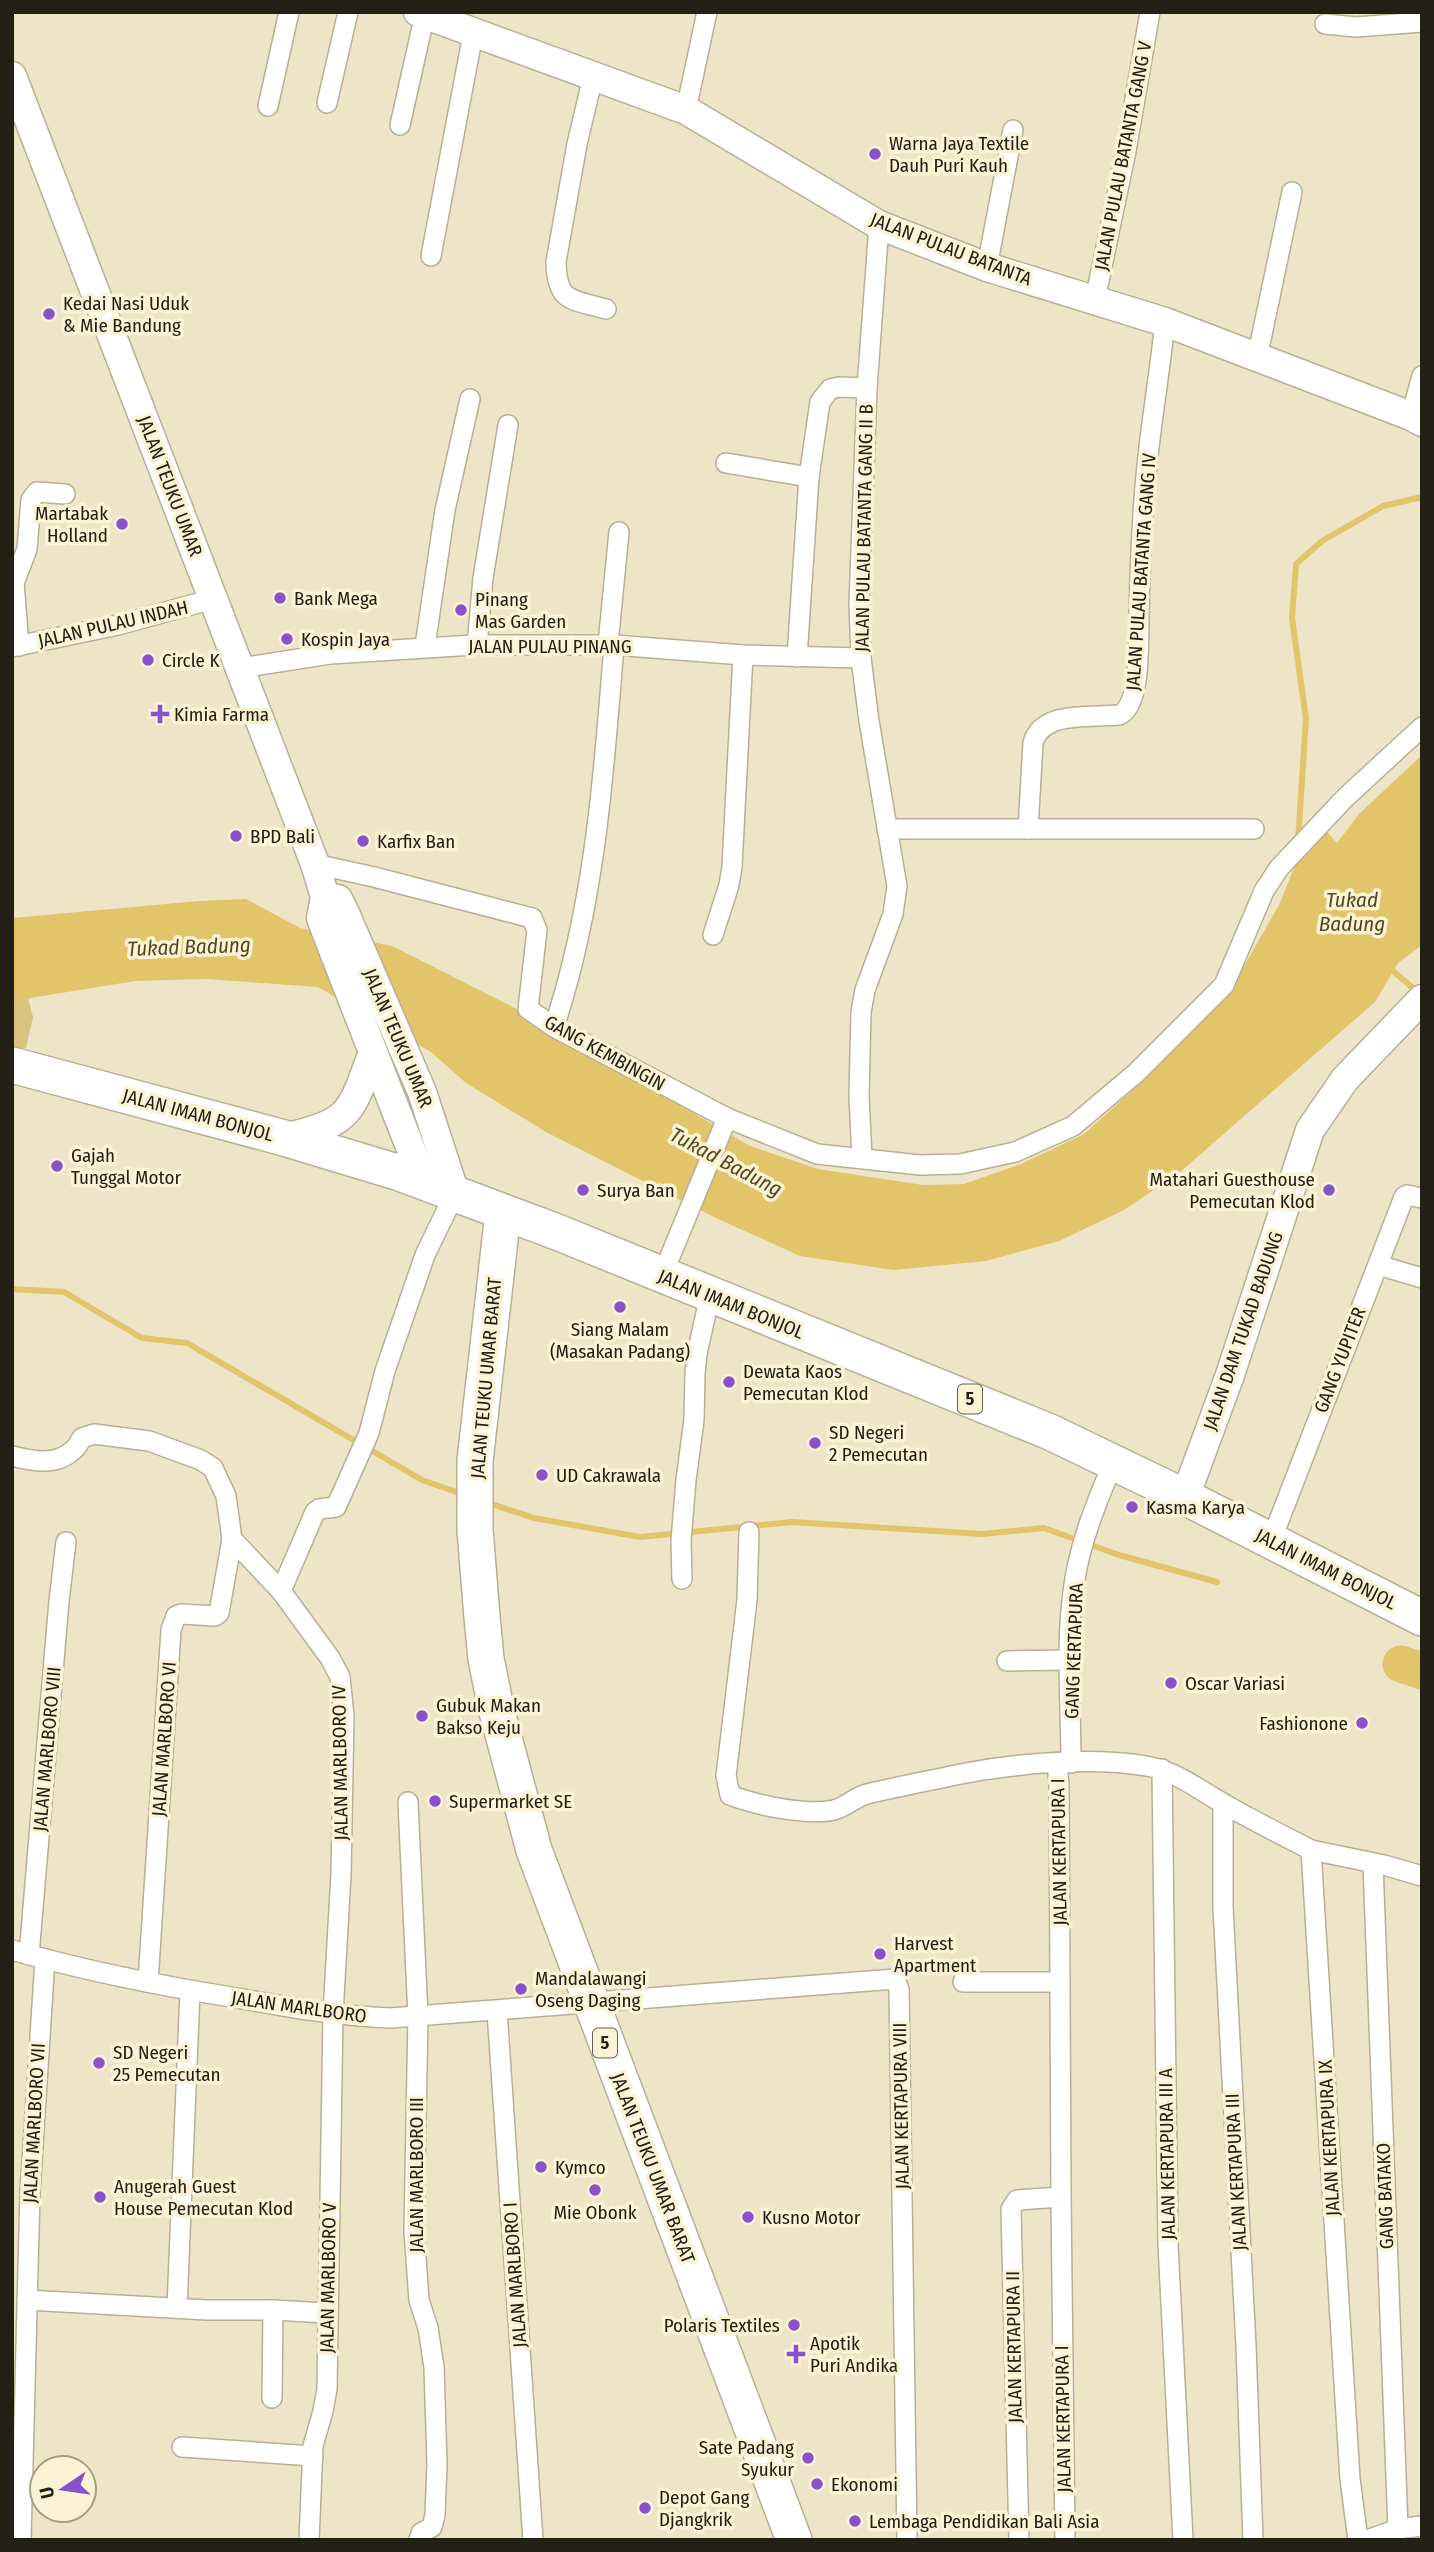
<svg xmlns="http://www.w3.org/2000/svg" width="1434" height="2552" font-family="'Fira Sans Condensed',sans-serif">
<rect width="100%" height="100%" fill="#eee5c8"/>
<polygon fill="#dac37e" points="28,998 33,1017 26,1048 12,1048 12,1001"/>
<polygon fill="#e2c469" points="1422,755 1422,945 1398,963 1375,1002 1179,1173 1124,1210 1059,1241 986,1261 893,1270 800,1256 716,1218 546,1132 466,1083 431,1052 318,987 206,979 135,981 12,1001 12,918 199,901 246,899 300,928 392,946 531,1016 616,1068 750,1146 818,1169 923,1185 964,1184 1021,1164 1084,1134 1133,1090 1227,996 1279,905 1297,861 1325,830 1337,843 1359,814"/>
<g fill="none" stroke-linecap="round" stroke-linejoin="round">
<g stroke="#e2c469" stroke-width="6">
<polyline points="1298,841 1306,719 1292,618 1296,564 1322,541 1383,506 1422,497"/>
<polyline points="1387,966 1419,993"/>
<polyline points="12,1289 64,1292 142,1338 187,1343 422,1480 465,1495"/>
<polyline points="485,1502 534,1518 640,1537 792,1522 982,1534 1044,1528 1119,1555 1217,1582"/>
</g>
<polyline stroke="#e2c469" stroke-width="37" points="1401,1664 1422,1671"/>
<g stroke="#b9af94" stroke-width="22">
<g id="street">
<polyline points="1325,24 1356,27 1422,22"/>
<path d="M 593,77 L 577,144 L 556,262 C 557,303 571,299 606,309"/>
<polyline points="327,103 348,12"/>
<polyline points="268,106 289,12"/>
<polyline points="686,110 707,12"/>
<polyline points="400,125 425,14"/>
<polyline points="431,256 473,34"/>
<polyline points="987,267 1013,130"/>
<polyline points="1095,300 1126,151 1150,12"/>
<polyline points="1257,358 1292,192"/>
<polyline points="1411,416 1422,376"/>
<polyline points="726,463 809,477"/>
<polyline points="608,644 619,532"/>
<polyline points="477,645 483,578 508,425"/>
<polyline points="19,646 14,583 27,549 31,500 37,492 65,494"/>
<polyline points="425,646 445,510 470,399"/>
<polyline points="12,647 118,625 213,599"/>
<polyline points="797,657 809,477 820,402 830,389 839,387 867,388"/>
<polyline points="240,668 330,654 474,645 614,645 743,655 861,658"/>
<polyline points="887,829 1254,829"/>
<path d="M 1028,829 L 1033,743 C 1042,710 1091,718 1119,715 C 1142,706 1138,638 1139,615 C 1140,565 1142,515 1147,465 C 1152,417 1160,370 1165,322"/>
<polyline points="315,864 374,877 532,918 537,930 528,1009 554,1027 727,1118 817,1154 920,1165 960,1164 1015,1152 1073,1126 1136,1073 1224,985 1264,891 1279,868 1346,797 1422,727"/>
<polyline points="713,935 729,885 732,867 743,655"/>
<path d="M 554,1027 C 595,904 604,773 614,645"/>
<polyline points="862,1158 859,1096 861,1012 865,990 893,914 897,886 869,721 861,658 859,604 867,388 879,225"/>
<polyline points="1378,1265 1422,1278"/>
<polyline points="662,1276 727,1118"/>
<path d="M 12,1456 C 32,1461 56,1466 72,1451 C 77,1448 79,1442 82,1438 L 94,1434 L 149,1441 L 201,1460 L 213,1468 L 226,1496 L 232,1539 L 281,1591 L 330,1658 L 340,1677 L 344,1716 L 341,1874 L 333,2014 L 327,2389 L 323,2411 L 313,2446 L 309,2540"/>
<path d="M 749,1532 L 747,1600 L 726,1776 L 730,1795 C 755,1805 807,1816 834,1810 C 846,1807 855,1797 867,1794 C 900,1786 933,1780 966,1773 C 1019,1763 1093,1757 1146,1766 C 1177,1771 1200,1791 1226,1805 C 1254,1821 1282,1835 1311,1850"/>
<polyline points="1271,1541 1404,1197 1407,1195 1422,1198"/>
<polyline points="682,1579 681,1541 686,1480 694,1420 695,1373 697,1354 710,1295"/>
<polyline points="281,1591 315,1512 319,1509 336,1507 369,1433 385,1371 425,1255 455,1193"/>
<polyline points="1007,1661 1070,1660"/>
<path d="M 1071,1763 C 1071,1704 1065,1643 1074,1585 C 1080,1542 1097,1501 1114,1461"/>
<polyline points="1057,1764 1059,1784 1061,2197 1065,2540"/>
<polyline points="1162,1769 1168,2244 1183,2540"/>
<polyline points="408,1802 418,2017 414,2231 419,2300 428,2328 434,2367 437,2464 435,2515 432,2527 421,2533 419,2540"/>
<polyline points="1223,1804 1223,1907 1246,2346 1253,2540"/>
<polyline points="1373,1864 1398,2529"/>
<path d="M 12,1950 C 86,1971 161,1986 237,1998 C 288,2007 338,2016 390,2018 L 895,1979 L 899,1989 L 907,2540"/>
<polyline points="29,1955 59,1601 66,1542"/>
<polyline points="148,1982 171,1630 176,1616 181,1614 215,1616 219,1613 232,1539"/>
<polyline points="963,1982 1060,1982"/>
<polyline points="497,2011 533,2540"/>
<polyline points="27,2300 207,2310 273,2310 272,2398"/>
<polyline points="177,2308 190,1991"/>
<polyline points="273,2310 326,2313"/>
<polyline points="182,2447 313,2456"/>
<polyline points="21,2540 30,2192 45,1959"/>
<polyline points="1019,2540 1011,2209 1017,2200 1061,2197"/>
<polyline points="1358,2540 1350,2479 1311,1850 1384,1865 1422,1876"/>
<polyline points="1367,2540 1398,2529 1422,2526"/>
</g>
</g>
<g stroke="#b9af94" stroke-width="31">
<g id="secondary">
<polyline points="418,12 686,110 879,225 987,267 1165,322 1411,416 1422,422"/>
<polyline points="12,76 315,864 325,897 321,918 325,929 423,1180"/>
<polyline points="325,897 338,899 345,913 422,1092 455,1193"/>
<path d="M 284,1138 C 352,1122 350,1114 373,1052"/>
<polyline points="1185,1497 1230,1375 1310,1130 1345,1079 1422,999"/>
</g>
</g>
<g stroke="#b9af94" stroke-width="38">
<g id="highway">
<polyline points="12,1065 284,1138 400,1173 557,1232 1050,1432 1185,1497 1422,1618"/>
<polyline points="503,1213 475,1461 475,1530 482,1617 486,1659 496,1708 534,1850 794,2540"/>
</g>
</g>
<use href="#street" stroke="#fff" stroke-width="19"/>
<use href="#secondary" stroke="#fff" stroke-width="28"/>
<use href="#highway" stroke="#fff" stroke-width="35"/>
</g>
<g fill="#8852ca" stroke="#fcf2d5" stroke-width="2.5">
<circle cx="875" cy="154" r="7"/>
<circle cx="49" cy="314" r="7"/>
<circle cx="122" cy="524" r="7"/>
<circle cx="280" cy="598" r="7"/>
<circle cx="461" cy="610" r="7"/>
<circle cx="287" cy="639" r="7"/>
<circle cx="148" cy="660" r="7"/>
<path d="M156.5 703.5h7v7h7v7h-7v7h-7v-7h-7v-7h7z"/>
<circle cx="236" cy="836" r="7"/>
<circle cx="363" cy="841" r="7"/>
<circle cx="57" cy="1166" r="7"/>
<circle cx="583" cy="1190" r="7"/>
<circle cx="1329" cy="1190" r="7"/>
<circle cx="620" cy="1307" r="7"/>
<circle cx="729" cy="1382" r="7"/>
<circle cx="815" cy="1443" r="7"/>
<circle cx="542" cy="1475" r="7"/>
<circle cx="1132" cy="1507" r="7"/>
<circle cx="1171" cy="1683" r="7"/>
<circle cx="422" cy="1716" r="7"/>
<circle cx="1362" cy="1723" r="7"/>
<circle cx="435" cy="1801" r="7"/>
<circle cx="880" cy="1954" r="7"/>
<circle cx="521" cy="1989" r="7"/>
<circle cx="99" cy="2063" r="7"/>
<circle cx="541" cy="2167" r="7"/>
<circle cx="595" cy="2190" r="7"/>
<circle cx="100" cy="2197" r="7"/>
<circle cx="748" cy="2217" r="7"/>
<circle cx="794" cy="2325" r="7"/>
<path d="M792.5 2343.5h7v7h7v7h-7v7h-7v-7h-7v-7h7z"/>
<circle cx="808" cy="2458" r="7"/>
<circle cx="817" cy="2484" r="7"/>
<circle cx="645" cy="2508" r="7"/>
<circle cx="855" cy="2521" r="7"/>
</g>
<g text-anchor="middle" dominant-baseline="central" stroke-width="7" stroke-linejoin="round" paint-order="stroke">
<g fill="#fcf2d5" stroke="#645f4f" stroke-width="2">
<rect x="958" y="1384.5" width="24" height="29" rx="5"/>
<rect x="593" y="2028.5" width="24" height="29" rx="5"/>
</g>
<g font-size="18" font-weight="bold" fill="#232015">
<text x="970" y="1399">5</text>
<text x="605" y="2043">5</text>
</g>
<g font-size="19" fill="#232015" stroke="#fcf2d5" text-anchor="start">
<text x="889" y="143">Warna Jaya Textile<tspan x="889" dy="22">Dauh Puri Kauh</tspan></text>
<text x="63" y="303">Kedai Nasi Uduk<tspan x="63" dy="22">&amp; Mie Bandung</tspan></text>
<text x="108" y="513" text-anchor="end">Martabak<tspan x="108" dy="22">Holland</tspan></text>
<text x="294" y="598">Bank Mega</text>
<text x="475" y="599">Pinang<tspan x="475" dy="22">Mas Garden</tspan></text>
<text x="301" y="639">Kospin Jaya</text>
<text x="162" y="660">Circle K</text>
<text x="174" y="714">Kimia Farma</text>
<text x="250" y="836">BPD Bali</text>
<text x="377" y="841">Karfix Ban</text>
<text x="71" y="1155">Gajah<tspan x="71" dy="22">Tunggal Motor</tspan></text>
<text x="1315" y="1179" text-anchor="end">Matahari Guesthouse<tspan x="1315" dy="22">Pemecutan Klod</tspan></text>
<text x="597" y="1190">Surya Ban</text>
<text x="620" y="1329" text-anchor="middle">Siang Malam<tspan x="620" dy="22">(Masakan Padang)</tspan></text>
<text x="743" y="1371">Dewata Kaos<tspan x="743" dy="22">Pemecutan Klod</tspan></text>
<text x="829" y="1432">SD Negeri<tspan x="829" dy="22">2 Pemecutan</tspan></text>
<text x="556" y="1475">UD Cakrawala</text>
<text x="1146" y="1507">Kasma Karya</text>
<text x="1185" y="1683">Oscar Variasi</text>
<text x="436" y="1705">Gubuk Makan<tspan x="436" dy="22">Bakso Keju</tspan></text>
<text x="1348" y="1723" text-anchor="end">Fashionone</text>
<text x="449" y="1801">Supermarket SE</text>
<text x="894" y="1943">Harvest<tspan x="894" dy="22">Apartment</tspan></text>
<text x="535" y="1978">Mandalawangi<tspan x="535" dy="22">Oseng Daging</tspan></text>
<text x="113" y="2052">SD Negeri<tspan x="113" dy="22">25 Pemecutan</tspan></text>
<text x="555" y="2167">Kymco</text>
<text x="114" y="2186">Anugerah Guest<tspan x="114" dy="22">House Pemecutan Klod</tspan></text>
<text x="595" y="2212" text-anchor="middle">Mie Obonk</text>
<text x="762" y="2217">Kusno Motor</text>
<text x="780" y="2325" text-anchor="end">Polaris Textiles</text>
<text x="810" y="2343">Apotik<tspan x="810" dy="22">Puri Andika</tspan></text>
<text x="794" y="2447" text-anchor="end">Sate Padang<tspan x="794" dy="22">Syukur</tspan></text>
<text x="831" y="2484">Ekonomi</text>
<text x="659" y="2497">Depot Gang<tspan x="659" dy="22">Djangkrik</tspan></text>
<text x="869" y="2521">Lembaga Pendidikan Bali Asia</text>
</g>
<g font-size="19" fill="#232015" stroke="#fcf2d5">
<text transform="translate(1123 156) rotate(-79)">JALAN PULAU BATANTA GANG V</text>
<text transform="translate(951 249) rotate(21)">JALAN PULAU BATANTA</text>
<text transform="translate(170 486) rotate(69)">JALAN TEUKU UMAR</text>
<text transform="translate(864 528) rotate(-89)">JALAN PULAU BATANTA GANG II B</text>
<text transform="translate(1141 572) rotate(-86)">JALAN PULAU BATANTA GANG IV</text>
<text transform="translate(113 624) rotate(-13)">JALAN PULAU INDAH</text>
<text x="550" y="646">JALAN PULAU PINANG</text>
<text transform="translate(398 1038) rotate(67)">JALAN TEUKU UMAR</text>
<text transform="translate(605 1053) rotate(29)">GANG KEMBINGIN</text>
<text transform="translate(198 1115) rotate(15)">JALAN IMAM BONJOL</text>
<text transform="translate(731 1304) rotate(22)">JALAN IMAM BONJOL</text>
<text transform="translate(1243 1331) rotate(-71)">JALAN DAM TUKAD BADUNG</text>
<text transform="translate(1340 1360) rotate(-69)">GANG YUPITER</text>
<text transform="translate(486 1378) rotate(-85)">JALAN TEUKU UMAR BARAT</text>
<text transform="translate(1326 1569) rotate(27)">JALAN IMAM BONJOL</text>
<text transform="translate(1074 1651) rotate(-88)">GANG KERTAPURA</text>
<text transform="translate(164 1739) rotate(-86)">JALAN MARLBORO VI</text>
<text transform="translate(47 1749) rotate(-85)">JALAN MARLBORO VIII</text>
<text transform="translate(340 1763) rotate(-91)">JALAN MARLBORO IV</text>
<text transform="translate(1059 1852) rotate(-91)">JALAN KERTAPURA I</text>
<text transform="translate(299 2007) rotate(8)">JALAN MARLBORO</text>
<text transform="translate(901 2106) rotate(-91)">JALAN KERTAPURA VIII</text>
<text transform="translate(34 2123) rotate(-87)">JALAN MARLBORO VII</text>
<text transform="translate(1329 2138) rotate(-93)">JALAN KERTAPURA IX</text>
<text transform="translate(1167 2154) rotate(-91)">JALAN KERTAPURA III A</text>
<text transform="translate(653 2168) rotate(69)">JALAN TEUKU UMAR BARAT</text>
<text transform="translate(1236 2172) rotate(-93)">JALAN KERTAPURA III</text>
<text transform="translate(416 2175) rotate(-90)">JALAN MARLBORO III</text>
<text transform="translate(1385 2196) rotate(-92)">GANG BATAKO</text>
<text transform="translate(515 2275) rotate(-94)">JALAN MARLBORO I</text>
<text transform="translate(328 2278) rotate(-89)">JALAN MARLBORO V</text>
<text transform="translate(1014 2347) rotate(-91)">JALAN KERTAPURA II</text>
<text transform="translate(1063 2419) rotate(-91)">JALAN KERTAPURA I</text>
</g>
<g font-size="21" font-style="italic" fill="#544821" stroke="#fcf2d5">
<text x="1352" y="900">Tukad<tspan x="1352" dy="24">Badung</tspan></text>
<text transform="translate(189 947) rotate(-2)">Tukad Badung</text>
<text transform="translate(726 1162) rotate(28)">Tukad Badung</text>
</g>
</g>
<rect width="1434" height="2552" fill="none" stroke="#232015" stroke-width="28"/>
<g transform="translate(63 2489) rotate(257)"><circle r="33" fill="#fcf2d5" stroke="#a59e88" stroke-width="2"/>
<path d="M0-5L12 26L0 18L-12 26Z" fill="#8852ca"/>
<text y="-10" font-size="19" font-weight="bold" text-anchor="middle" fill="#232015">U</text>
</g>
</svg>
